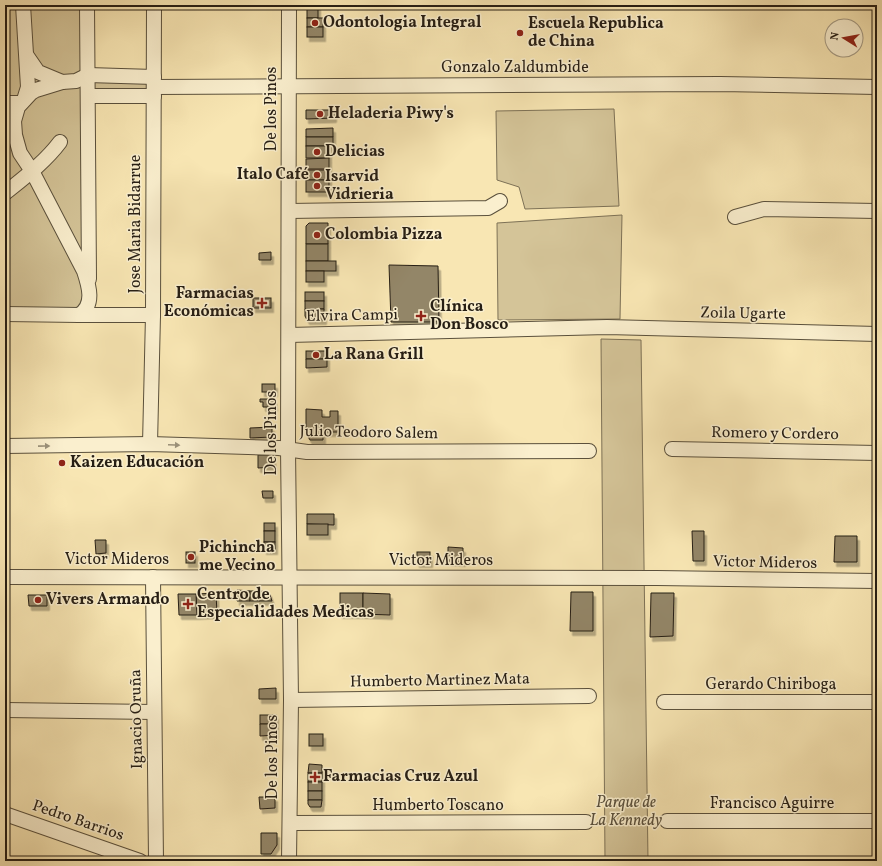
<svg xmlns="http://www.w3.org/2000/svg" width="882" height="866" font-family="Vollkorn,serif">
<defs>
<filter id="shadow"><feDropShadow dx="2.5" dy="4.5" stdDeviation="0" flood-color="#0004"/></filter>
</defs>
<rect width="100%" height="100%" fill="#f8e6b3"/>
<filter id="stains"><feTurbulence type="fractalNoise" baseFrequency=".005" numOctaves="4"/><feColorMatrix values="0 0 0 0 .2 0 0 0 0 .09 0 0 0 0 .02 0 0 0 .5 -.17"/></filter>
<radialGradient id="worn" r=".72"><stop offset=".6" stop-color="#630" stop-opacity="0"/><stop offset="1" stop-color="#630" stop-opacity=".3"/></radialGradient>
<g fill="#d4c498" stroke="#7d7156">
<polygon points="5,5 87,5 88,75 154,77 154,96 88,96 86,308 5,313"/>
<polygon points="614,109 619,206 525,209 519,187 497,180 496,111"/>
<polygon points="622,215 620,319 498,320 497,223"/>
<polygon points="601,339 641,340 648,861 605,861"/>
</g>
<g fill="#938667" stroke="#261e14" filter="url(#shadow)">
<rect x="307" y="5" width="11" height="4"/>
<rect x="307" y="9" width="11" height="9"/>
<rect x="307" y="18" width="16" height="9"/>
<rect x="307" y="27" width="16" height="10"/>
<polygon points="306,110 334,110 334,118 306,119"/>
<polygon points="333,128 333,137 306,137 306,129"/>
<rect x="306" y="137" width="27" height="9"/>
<rect x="306" y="146" width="23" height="12"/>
<polygon points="329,158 329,169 306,169 306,159"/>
<rect x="306" y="170" width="23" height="10"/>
<rect x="306" y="180" width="23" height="12"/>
<polygon points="309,223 328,223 328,244 306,244 306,226"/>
<rect x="306" y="244" width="22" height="17"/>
<polygon points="271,252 271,260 259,260 259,253"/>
<rect x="306" y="261" width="30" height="10"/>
<polygon points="389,265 438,266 439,322 391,322"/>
<rect x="306" y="271" width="18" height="11"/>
<rect x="305" y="292" width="19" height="9"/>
<rect x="253" y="298" width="18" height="10"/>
<rect x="305" y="301" width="19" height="8"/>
<polygon points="305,309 324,309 324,320 307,320 305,316"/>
<rect x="306" y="351" width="21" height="8"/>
<polygon points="306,359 327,359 327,367 306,368"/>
<rect x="262" y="384" width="13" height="8"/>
<polygon points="260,399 274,399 275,407 263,407 263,402 260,402"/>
<polygon points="306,409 322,410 322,417 330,417 330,411 338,411 338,432 323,432 323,440 310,440 306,433"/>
<polygon points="272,427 272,437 250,438 250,428"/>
<polygon points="258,455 270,455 273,459 274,467 258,468"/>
<polygon points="262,491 273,491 273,498 263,498"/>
<polygon points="307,514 334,514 334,525 307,524"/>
<rect x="264" y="523" width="11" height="8"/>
<rect x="307" y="524" width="21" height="11"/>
<rect x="264" y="531" width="11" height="11"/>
<polygon points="692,531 704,531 704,561 693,561"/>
<polygon points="835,536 857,536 857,562 834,562"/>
<polygon points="95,540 106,540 106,553 96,554"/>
<rect x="264" y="542" width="11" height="8"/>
<polygon points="448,547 463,548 463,562 448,561"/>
<rect x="186" y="552" width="9" height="11"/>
<rect x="417" y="552" width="13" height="11"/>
<polygon points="237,590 250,591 250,601 237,601"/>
<rect x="250" y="591" width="9" height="10"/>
<polygon points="259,591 269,592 272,601 259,601"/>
<polygon points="571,592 593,592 593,631 570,631"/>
<polygon points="216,593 217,614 197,615 196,594"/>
<rect x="340" y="593" width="23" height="21"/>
<polygon points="363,593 390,594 390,615 363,614"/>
<polygon points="651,593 674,593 673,636 650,637"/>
<polygon points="178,594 196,594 197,615 179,615"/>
<polygon points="28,595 47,595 47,606 29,606"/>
<polygon points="276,688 276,699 259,699 259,689"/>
<rect x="260" y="715" width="16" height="9"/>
<polygon points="260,724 276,724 276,735 260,736"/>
<rect x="309" y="734" width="14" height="12"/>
<polygon points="309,764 322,765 322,773 308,773"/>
<rect x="308" y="773" width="14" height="9"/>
<rect x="308" y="782" width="14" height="9"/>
<rect x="308" y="791" width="14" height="9"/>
<polygon points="259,797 275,797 275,808 260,809"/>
<polygon points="308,800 322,800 321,807 310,807 308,804"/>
<polygon points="261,833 277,833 277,845 271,854 261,854"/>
</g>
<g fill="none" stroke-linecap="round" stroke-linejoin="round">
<g stroke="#5a503c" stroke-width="16">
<g id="minor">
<polyline points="23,5 28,87 24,100"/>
<polyline points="87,5 89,279"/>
<polyline points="289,5 288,449 291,700 289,861"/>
<polyline points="27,56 38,72 62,82"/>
<polyline points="154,87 720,84 877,87"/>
<polyline points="88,96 154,96"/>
<polyline points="5,103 21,103"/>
<path d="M 5,193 C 25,177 45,162 60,142"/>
<polyline points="289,211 488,208 500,201"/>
<polyline points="735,217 764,209 877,211"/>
<path d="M 5,314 L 79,315 C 95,305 89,286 84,271 L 32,171 L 20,153 L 15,135 L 14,121 L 18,107 L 31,93 L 36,90 L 62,82 L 76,81 L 88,75 L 154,77"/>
<polyline points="79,315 153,315"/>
<polyline points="289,335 607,327 877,334"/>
<polyline points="150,444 153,315 154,5"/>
<polyline points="5,446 150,444 279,448 307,452 589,451"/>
<polyline points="672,449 877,453"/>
<polyline points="5,577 657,578 877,581"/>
<polyline points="153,577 156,861"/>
<polyline points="291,700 589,696"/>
<polyline points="664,702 877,702"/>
<polyline points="5,710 154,712"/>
<polyline points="5,814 140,861"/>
<polyline points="667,821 877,821"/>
<polyline points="290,823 586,822"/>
</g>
</g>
<use href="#minor" stroke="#faefce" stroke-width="14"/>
</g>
<defs><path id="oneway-solid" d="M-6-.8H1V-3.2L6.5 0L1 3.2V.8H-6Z"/></defs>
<g fill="#9b917a">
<use href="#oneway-solid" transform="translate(174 445) rotate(2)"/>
<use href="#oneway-solid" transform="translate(44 446) rotate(-1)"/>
</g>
<g fill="#8f2418" stroke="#faefce" stroke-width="1.5">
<circle cx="315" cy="23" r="4"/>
<circle cx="520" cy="33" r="4"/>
<circle cx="320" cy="114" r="4"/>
<circle cx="317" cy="152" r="4"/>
<circle cx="317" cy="175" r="4"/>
<circle cx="317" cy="186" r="4"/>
<circle cx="317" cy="235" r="4"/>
<path d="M260 297h4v4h4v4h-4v4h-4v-4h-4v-4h4z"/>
<path d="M419 310h4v4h4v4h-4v4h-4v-4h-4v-4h4z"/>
<circle cx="316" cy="355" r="4"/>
<circle cx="62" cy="463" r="4"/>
<circle cx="191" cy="557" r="4"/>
<circle cx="38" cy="600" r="4"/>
<path d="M186 598h4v4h4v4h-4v4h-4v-4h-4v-4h4z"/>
<path d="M313 771h4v4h4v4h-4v4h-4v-4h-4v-4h4z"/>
</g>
<g text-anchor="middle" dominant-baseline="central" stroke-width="3" stroke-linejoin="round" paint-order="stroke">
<g font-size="16" font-weight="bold" fill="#261e14" stroke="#faefce" text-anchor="start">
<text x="323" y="23">Odontologia Integral</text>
<text x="528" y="24">Escuela Republica<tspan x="528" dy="18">de China</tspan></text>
<text x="328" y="114">Heladeria Piwy's</text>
<text x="325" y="152">Delicias</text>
<text x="309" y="175" text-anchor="end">Italo Café</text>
<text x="325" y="177">Isarvid<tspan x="325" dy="18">Vidrieria</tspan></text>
<text x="325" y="235">Colombia Pizza</text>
<text x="254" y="294" text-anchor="end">Farmacias<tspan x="254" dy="18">Económicas</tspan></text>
<text x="430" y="307">Clínica<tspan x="430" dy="18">Don Bosco</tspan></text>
<text x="324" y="355">La Rana Grill</text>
<text x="70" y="463">Kaizen Educación</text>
<text x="199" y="548">Pichincha<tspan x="199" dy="18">me Vecino</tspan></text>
<text x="197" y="595">Centro de<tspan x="197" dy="18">Especialidades Medicas</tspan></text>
<text x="46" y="600">Vivers Armando</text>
<text x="323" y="777">Farmacias Cruz Azul</text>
</g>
<g font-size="16" fill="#261e14" stroke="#faefce">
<text x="515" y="68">Gonzalo Zaldumbide</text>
<text transform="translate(272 109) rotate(-90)">De los Pinos</text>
<text transform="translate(136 224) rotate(-90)">Jose Maria Bidarrue</text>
<text transform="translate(743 314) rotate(1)">Zoila Ugarte</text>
<text transform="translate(352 316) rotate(-1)">Elvira Campi</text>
<text transform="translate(272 433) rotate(-90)">De los Pinos</text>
<text transform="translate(369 433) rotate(1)">Julio Teodoro Salem</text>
<text transform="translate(775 434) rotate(1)">Romero y Cordero</text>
<text x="117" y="560">Victor Mideros</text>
<text x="441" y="561">Victor Mideros</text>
<text transform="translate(765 563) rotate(1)">Victor Mideros</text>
<text transform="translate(440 681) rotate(-1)">Humberto Martinez Mata</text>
<text x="771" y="685">Gerardo Chiriboga</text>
<text transform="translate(137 719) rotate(-91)">Ignacio Oruña</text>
<text transform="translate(273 757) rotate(-90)">De los Pinos</text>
<text x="772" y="804">Francisco Aguirre</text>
<text x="438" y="806">Humberto Toscano</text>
<text transform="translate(78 821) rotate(19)">Pedro Barrios</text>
</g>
<g font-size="16" font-style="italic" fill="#5a503c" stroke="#faefce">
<text x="626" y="803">Parque de<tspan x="626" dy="18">La Kennedy</tspan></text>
</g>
</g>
<rect width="882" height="866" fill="none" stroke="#f8e6b3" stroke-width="20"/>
<rect x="6" y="6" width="870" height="854" fill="none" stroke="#261e14" stroke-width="2"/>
<rect x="10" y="10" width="862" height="846" fill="none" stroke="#261e14"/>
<g transform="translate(844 38) rotate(281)"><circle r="19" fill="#faefce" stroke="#a59b84"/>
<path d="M0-3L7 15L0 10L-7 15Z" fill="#8f2418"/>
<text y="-6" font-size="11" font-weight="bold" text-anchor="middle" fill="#261e14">N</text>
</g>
<rect width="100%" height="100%" filter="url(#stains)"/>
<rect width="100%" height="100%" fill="url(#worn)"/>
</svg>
